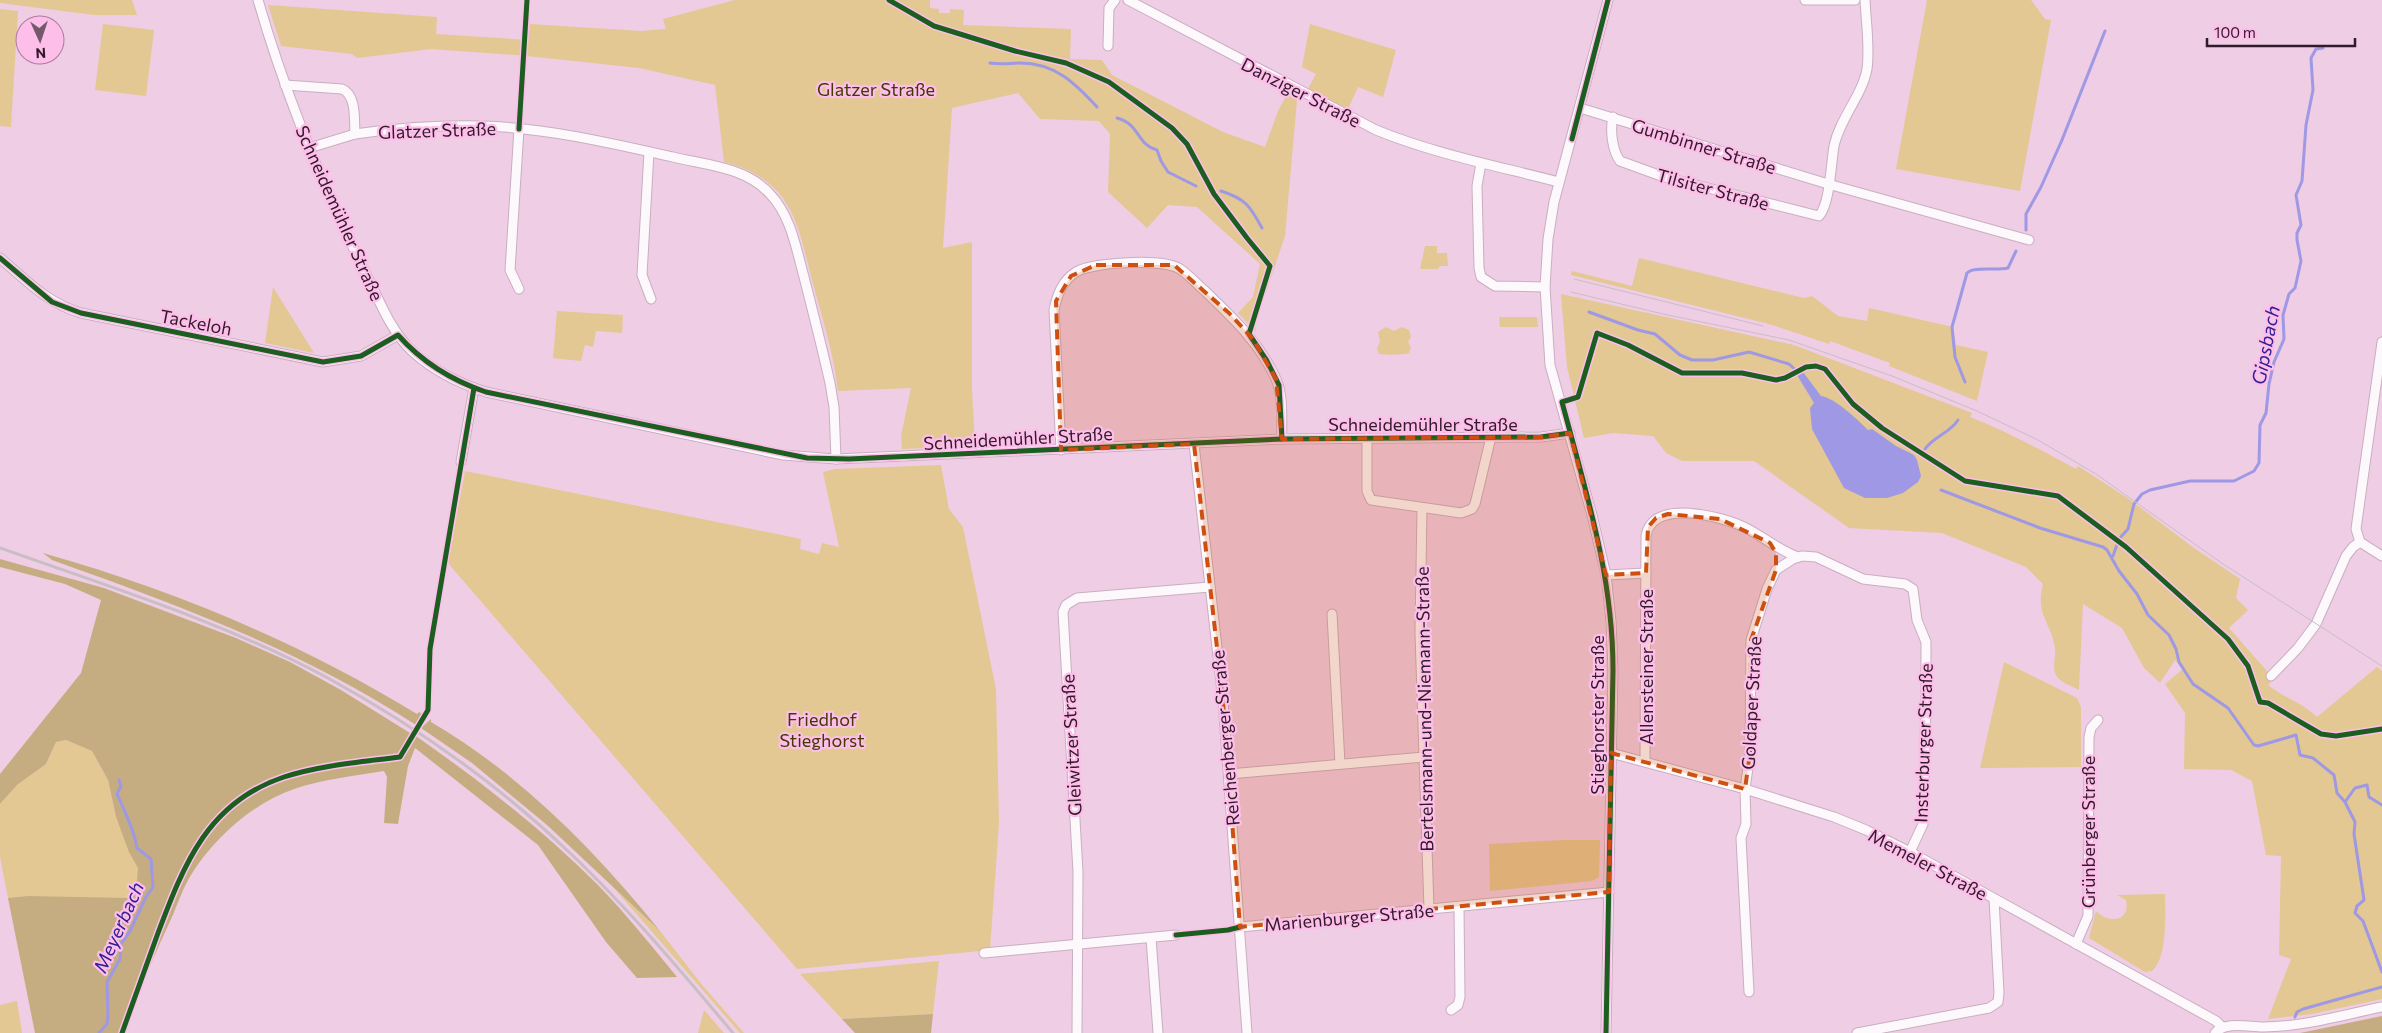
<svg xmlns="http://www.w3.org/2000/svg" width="2382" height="1033" font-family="Commissioner,sans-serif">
<rect width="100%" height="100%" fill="#efcde4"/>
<g fill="#e3c893">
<polygon points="0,0 132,0 137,15 94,15 0,3"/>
<path d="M 735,0 L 930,0 L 930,8 L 939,9 L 939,13 L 950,13 L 950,9 L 964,10 L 963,25 L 1071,29 L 1070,59 L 1102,60 L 1112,75 L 1223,132 L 1265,147 L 1278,111 L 1287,94 L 1297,100 L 1285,236 L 1255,325 L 1256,332 L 1238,313 L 1253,297 L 1260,264 L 1197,207 L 1168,205 L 1147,228 L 1108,192 L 1110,134 L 1099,121 L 1040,119 L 1018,93 L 952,108 L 943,248 L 972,242 L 972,390 L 975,446 L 902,449 L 901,436 L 911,388 L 838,391 C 834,355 823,321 814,287 C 805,256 801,223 782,197 C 769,179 746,167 724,162 L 715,85 L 639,68 L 527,56 L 431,49 L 357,58 L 352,54 L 281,46 L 268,5 L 437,17 L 436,34 L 528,40 L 530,24 L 641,31 L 666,29 L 663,19 Z"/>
<polygon points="1927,0 2031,0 2045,19 2051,20 2020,191 1896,169"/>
<polygon points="0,9 18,11 11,127 0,126"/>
<polygon points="103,24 154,30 146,96 95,90"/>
<polygon points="1310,24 1396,50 1383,97 1358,87 1348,109 1308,89 1316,74 1302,67"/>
<polygon points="1425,246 1437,246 1437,253 1447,253 1448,266 1440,266 1438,269 1420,269"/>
<polygon points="1639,258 1804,298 1812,296 1838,316 1867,321 1869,308 1953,327 1956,345 1988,352 1977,401 1889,366 1890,363 1830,341 1829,344 1769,324 1571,275 1572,271 1632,286"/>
<polygon points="273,287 314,353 265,343"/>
<path d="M 1561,294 L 1794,345 L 1972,413 L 1970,417 C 2006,431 2043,451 2076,469 L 2078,466 L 2129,499 L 2194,548 L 2240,579 L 2236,598 L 2248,610 L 2229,628 L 2274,679 L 2268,685 C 2285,698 2302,703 2317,717 L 2377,667 L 2382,671 L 2382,999 L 2312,1014 L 2268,1019 L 2291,959 L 2279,955 L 2281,856 L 2266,855 L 2252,781 L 2231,770 L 2184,769 L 2185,713 L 2165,684 L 2183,669 L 2175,660 L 2160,683 L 2144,668 L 2122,628 L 2083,604 L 2079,690 C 2072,686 2059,682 2056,675 C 2052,668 2056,656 2055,648 C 2051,621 2035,615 2043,584 L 2026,567 L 1942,533 L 1849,528 L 1754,461 L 1682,461 L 1666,453 L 1653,436 L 1613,433 L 1584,438 L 1567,367 Z"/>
<polygon points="557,311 623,315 622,333 596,331 593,347 585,345 581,361 553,358"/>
<polygon points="1499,317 1537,317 1538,327 1500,327"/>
<path d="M 1386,327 L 1394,331 L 1402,327 L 1409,330 L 1411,337 L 1408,342 L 1411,348 L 1409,353 C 1404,355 1384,355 1379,354 L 1377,348 L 1380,342 L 1378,332 Z"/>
<polygon points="941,465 949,509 963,527 996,689 999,823 990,950 797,969 448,563 465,471 801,539 800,549 819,554 822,543 839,547 823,472 835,469"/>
<polygon points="2004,662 2077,698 2081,707 2081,767 1980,768"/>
<polygon points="66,740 92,751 108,780 116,817 135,862 178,889 20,936 8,898 0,857 0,804 17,785 46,764 56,742"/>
<polygon points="1563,840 1600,840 1599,877 1592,881 1490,891 1489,844"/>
<polygon points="613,887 660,931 703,986 744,1033 740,1033"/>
<path d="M 2165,894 C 2165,914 2168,957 2152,971 L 2145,972 L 2089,938 L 2096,911 C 2108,924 2131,922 2126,900 L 2117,895 Z"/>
<polygon points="939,961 933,1014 842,1019 800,974"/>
<polygon points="17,1001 22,1033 0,1033 0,1005"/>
<polygon points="704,1010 724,1033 698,1033"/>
</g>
<g fill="#c6ad81">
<path d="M 43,553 C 174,590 301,643 417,714 L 419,712 L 422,714 L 416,725 C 301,650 180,606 52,560 Z"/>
<path d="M 0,559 L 104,588 L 236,638 L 290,662 L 341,690 L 410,733 L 403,745 L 407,748 L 416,736 C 480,781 542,829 598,885 C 626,914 651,945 677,977 L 637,978 L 606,942 L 538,845 L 415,748 L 408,766 L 398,824 L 384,823 L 387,777 L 384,771 C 354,776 323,779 294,789 C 253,803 214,838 191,875 C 183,888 178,903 172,917 C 154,955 138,993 125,1033 L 35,1033 L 8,898 L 28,896 L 129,898 L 137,880 L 138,868 L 129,852 L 116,817 L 108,780 L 92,751 L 66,740 L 56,742 L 46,764 L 17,785 L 0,804 L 0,774 L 81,673 L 101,600 L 65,584 L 0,567 Z"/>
<path d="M 431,719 L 431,722 C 520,774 596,851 660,931 L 547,825 L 472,763 L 421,728 Z"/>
<polygon points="933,1014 931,1033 855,1033 842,1019"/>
<polygon points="2382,1016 2382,1033 2300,1033"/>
</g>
<path fill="#9e98e5" d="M 1803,372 L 1821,396 C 1835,398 1857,419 1868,430 L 1872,429 L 1896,446 L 1914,455 L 1917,460 L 1921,476 L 1918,482 L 1903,493 L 1887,498 L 1865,498 L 1844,488 L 1812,429 L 1810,408 L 1814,403 L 1797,375 Z"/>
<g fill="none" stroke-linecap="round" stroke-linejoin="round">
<g stroke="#9e98e5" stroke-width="3">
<path d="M 990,63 C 1002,65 1009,63 1020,63 C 1055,63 1075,83 1097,107"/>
<path d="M 1117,118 C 1140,124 1137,145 1157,150 L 1161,161 L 1168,172 L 1196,186"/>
<path d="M 1221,191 C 1246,199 1250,206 1262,228"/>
<polyline points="2026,230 2026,214 2041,187 2062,140 2105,31"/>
<polyline points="1589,312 1638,330 1655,334 1680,355 1692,360 1713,360 1749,352 1789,364 1801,375"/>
<path d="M 1965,382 L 1955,357 L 1952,327 L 1967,273 C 1973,266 1997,271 2008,268 L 2016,251"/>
<path d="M 1925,449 C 1934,436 1949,434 1958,420"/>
<polyline points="1941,490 2040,528 2103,547 2107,550 2119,571 2137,594 2148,615 2169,635 2176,649 2179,662 2193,684 2228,708 2254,745 2258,746 2296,735 2300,755 2313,758 2334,775 2337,793 2345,802 2355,822 2354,834 2364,900 2357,906 2355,913 2363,921 2382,972"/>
<polyline points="2113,556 2119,539 2128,529 2134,504 2142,494 2150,490 2190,481 2234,481 2254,471 2259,463 2260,425 2266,413 2269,384 2274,362 2284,339 2283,315 2289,294 2295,288 2301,261 2297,240 2297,233 2301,225 2296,195 2302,181 2306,125 2313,90 2311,58 2316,49 2323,48"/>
<polyline points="2345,802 2355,788 2367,785 2369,797 2382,805"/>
<polyline points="2295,1017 2297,1012 2303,1009 2382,987"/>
<path d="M 99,1033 L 107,1024 L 108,1016 L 107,982 L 120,959 L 121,944 L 130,931 L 146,897 L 153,887 L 151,859 L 137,848 C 134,830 125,812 117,794 L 121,786 L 119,780"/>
</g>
<g stroke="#c8afc0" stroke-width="11">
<g id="minor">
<path d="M 258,0 C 285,94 322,184 365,272 C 379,299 390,331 413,352 C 433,370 461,384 486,392 L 783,455 L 836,459 L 1282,439 L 1541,437 L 1570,433"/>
<path d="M 1128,0 L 1376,130 C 1435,154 1497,166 1559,182"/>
<polyline points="1805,0 1855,0"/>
<polyline points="1108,46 1109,8 1115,0"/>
<path d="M 285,85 L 342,89 C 357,95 354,121 355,134 L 309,148"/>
<polyline points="1580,108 1828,184 2029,240"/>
<path d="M 1613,117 C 1610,130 1612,150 1620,161 L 1664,177 L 1819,216 C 1830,204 1831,163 1834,146 C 1840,118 1862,96 1867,69 C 1870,47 1866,22 1865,0"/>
<polyline points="519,129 510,270 519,289"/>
<path d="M 355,134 C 397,128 441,125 483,126 C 547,128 611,143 673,157 C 706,165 746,167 770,194 C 791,216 796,248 804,277 C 813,312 822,348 830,383 L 834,407 L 836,459"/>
<polyline points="649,152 642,275 651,299"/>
<polyline points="1481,163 1477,186 1479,268 1481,277 1495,286 1545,287"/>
<path d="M 0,258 C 27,281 47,303 81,313 L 323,362 L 361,356 L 398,335"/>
<polyline points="2382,342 2356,529 2360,542 2382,556"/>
<polyline points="1367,438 1367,491 1371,500 1461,513 1472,509 1475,504 1491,437"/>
<polyline points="1194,444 1223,701 1247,1033"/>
<path d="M 1061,450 L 1054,310 C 1057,295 1062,281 1076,272 C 1092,262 1164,258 1180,269 C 1189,275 1197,284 1205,291 C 1233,318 1260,343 1276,379 C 1284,396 1281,421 1282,439"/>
<polyline points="461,462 474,388"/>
<polyline points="1422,508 1420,633 1429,909"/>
<polyline points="1606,575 1646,573"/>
<polyline points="1332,614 1340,764"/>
<polyline points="2271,676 2298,648 2316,624 2346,556 2353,547 2360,542"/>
<polyline points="1611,753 1745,789 1834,817 1866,830 1910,852 2216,1021 2222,1027"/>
<path d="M 1645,762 L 1646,536 C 1652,498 1720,516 1744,527 C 1763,536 1778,550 1798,557"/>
<polyline points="1229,774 1424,757"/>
<polyline points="1240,927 1609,892"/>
<polyline points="1151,938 1158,1033"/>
<polyline points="2076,944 2088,916 2089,737 2091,728 2098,720"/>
<polyline points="984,953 1176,935"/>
<polyline points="1749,992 1741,838 1746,824 1745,789 1750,753 1751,640 1767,589 1776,570 1793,559 1802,556 1816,557 1863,579 1905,584 1913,589 1917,620 1926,642 1926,699 1923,824 1910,852"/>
<polyline points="1451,1010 1458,1005 1460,997 1459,907"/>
<polyline points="1077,1033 1078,872 1063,612 1066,605 1077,598 1210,587"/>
<polyline points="1606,1033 1613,670 1611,621 1606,575 1592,515 1550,365 1545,287 1548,239 1554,202 1608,0"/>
<polyline points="1857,1033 1989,1008 1998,1002 1999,993 1994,899"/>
<path d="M 2215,1033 C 2226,1021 2248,1027 2263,1027 C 2303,1027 2343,1015 2382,1007"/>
</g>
</g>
<use href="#minor" stroke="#fdf8fb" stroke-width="9"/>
<g stroke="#c7bfc5" stroke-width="1">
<polyline points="1574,279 1763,326"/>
<polyline points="1571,292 1663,314 1789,340 1892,376 1977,411 2038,440 2096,474 2223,564 2382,666"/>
</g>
<path stroke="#c7bfc5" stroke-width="3" d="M 0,548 C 110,587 223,622 326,677 C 414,725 498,784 570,853 C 629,909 681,971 733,1033"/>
<g stroke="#febeea" stroke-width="8">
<g id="cycleway">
<polyline points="889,0 934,26 1015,51 1066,63 1109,82 1172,128 1187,144 1214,194 1247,238 1270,266 1249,334 1267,361 1279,385 1282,439"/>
<polyline points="519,129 527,0"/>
<polyline points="1572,139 1608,0"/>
<path d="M 0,258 L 52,302 L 81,313 L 323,362 L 361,356 L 398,335 C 422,362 453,381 486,392 L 807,458 L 849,459 L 1282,439 L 1541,437 L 1570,433"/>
<polyline points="1176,935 1228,930 1240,927"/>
<path d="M 122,1033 C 134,999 146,966 158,933 C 184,864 208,802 284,777 C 321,765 362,762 400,757 L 428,710 L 430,649 L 474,388"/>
<path d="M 1606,1033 L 1613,670 C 1613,576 1586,492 1562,402 L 1578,397 L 1597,333 L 1628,345 L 1682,373 L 1742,373 L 1776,380 L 1785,378 L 1806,367 L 1816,366 L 1825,369 L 1853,404 L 1882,428 L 1965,481 L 2058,496 L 2126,547 L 2228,639 L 2248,666 L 2260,702 L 2268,703 L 2321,734 L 2336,736 L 2382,729"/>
</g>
</g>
<use href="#cycleway" stroke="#1b5e20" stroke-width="5"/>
</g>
<path fill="#cd5010" fill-opacity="0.2" stroke="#cd5010" stroke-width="4" stroke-dasharray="10 6" stroke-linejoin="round" d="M 1096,265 L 1174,265 L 1229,313 L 1253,339 L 1276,379 L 1282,439 L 1541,437 L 1570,433 L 1606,575 L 1646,573 L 1648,527 L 1656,518 L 1668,514 L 1720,519 L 1770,543 L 1776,553 L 1776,570 L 1751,640 L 1750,753 L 1745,789 L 1611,753 L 1609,892 L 1240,927 L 1223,701 L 1194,444 L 1061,450 L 1056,301 L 1071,276 Z"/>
<g text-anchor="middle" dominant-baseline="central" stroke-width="4.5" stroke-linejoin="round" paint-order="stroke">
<g font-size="18" fill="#423900" stroke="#febeea">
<text x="876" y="89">Glatzer Straße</text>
<text x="822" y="719">Friedhof<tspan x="822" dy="21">Stieghorst</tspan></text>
</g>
<g font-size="18" fill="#311a2a" stroke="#febeea">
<text transform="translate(1301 92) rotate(27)">Danziger Straße</text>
<text transform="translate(437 130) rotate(-2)">Glatzer Straße</text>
<text transform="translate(1704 146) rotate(17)">Gumbinner Straße</text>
<text transform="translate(1713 189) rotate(15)">Tilsiter Straße</text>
<text transform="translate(340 213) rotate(66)">Schneidemühler Straße</text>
<text transform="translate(196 322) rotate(11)">Tackeloh</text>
<text x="1423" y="424">Schneidemühler Straße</text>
<text transform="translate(1018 438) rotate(-3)">Schneidemühler Straße</text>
<text transform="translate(1646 667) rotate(-90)">Allensteiner Straße</text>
<text transform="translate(1751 703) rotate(-87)">Goldaper Straße</text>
<text transform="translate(1424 709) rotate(-91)">Bertelsmann-und-Niemann-Straße</text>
<text transform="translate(1597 715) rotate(-90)">Stieghorster Straße</text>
<text transform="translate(1225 738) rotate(-95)">Reichenberger Straße</text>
<text transform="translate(1923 743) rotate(-88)">Insterburger Straße</text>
<text transform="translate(1071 745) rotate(-93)">Gleiwitzer Straße</text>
<text transform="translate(2088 832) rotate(-90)">Grünberger Straße</text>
<text transform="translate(1928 864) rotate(28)">Memeler Straße</text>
<text transform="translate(1349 917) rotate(-5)">Marienburger Straße</text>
</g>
<g font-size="19" font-style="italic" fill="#302195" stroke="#febeea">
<text transform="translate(2265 345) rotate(-79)">Gipsbach</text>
<text transform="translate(118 927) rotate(-66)">Meyerbach</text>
</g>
</g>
<g transform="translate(40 40) rotate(177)"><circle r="24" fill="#febeea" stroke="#ac7c9d"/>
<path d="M0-4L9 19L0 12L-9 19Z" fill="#74596b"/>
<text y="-8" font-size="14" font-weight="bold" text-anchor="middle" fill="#311a2a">N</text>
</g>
<path d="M2207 38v8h148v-8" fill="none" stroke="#311a2a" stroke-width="2.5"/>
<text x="2214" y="38" font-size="15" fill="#311a2a" stroke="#febeea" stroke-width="4" paint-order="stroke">100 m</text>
</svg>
